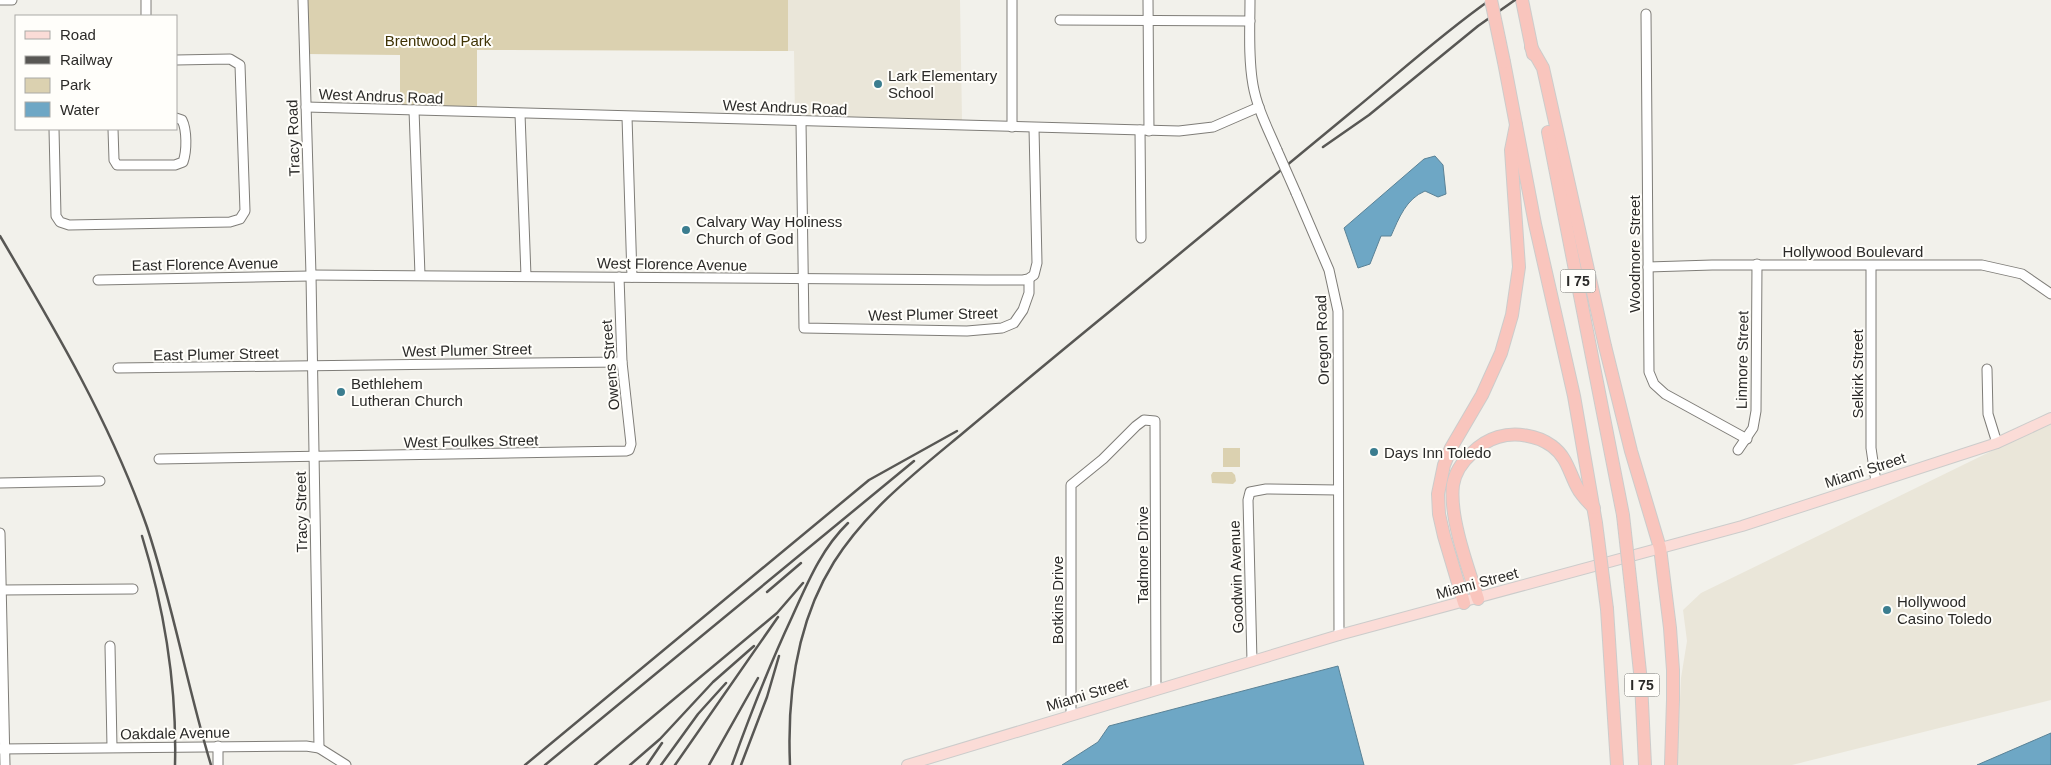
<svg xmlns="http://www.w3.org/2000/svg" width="2051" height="765" font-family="Helvetica,sans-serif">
<rect width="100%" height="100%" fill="#f2f1eb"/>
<g fill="#eae6d9">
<polygon points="788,0 960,0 962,120 795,117 794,51 788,51"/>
<polygon points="2051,422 2051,700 1792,765 1677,765 1681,678 1687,641 1683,610 1701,593"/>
</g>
<g fill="#dbd1b0">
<polygon points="306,0 788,0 788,51 477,50 477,108 400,108 400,55 306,54"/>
<rect x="1223" y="448" width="17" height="19"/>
<polygon points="1213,472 1232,472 1235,475 1236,481 1233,484 1212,483 1211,475"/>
</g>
<g fill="#6ea7c5" stroke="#5a8296">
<path d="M 1435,156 L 1443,165 L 1446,194 L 1438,197 L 1425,191 C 1406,199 1399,218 1391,236 L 1381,236 L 1370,264 L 1358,268 L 1344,228 L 1424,159 Z"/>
<polygon points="1338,666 1364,765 1062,765 1098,742 1109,726"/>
<polygon points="2051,733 2051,765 1977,765"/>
</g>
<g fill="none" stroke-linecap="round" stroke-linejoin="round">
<g stroke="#7f7d78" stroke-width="11">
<g id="minor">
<polyline points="0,0 12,0"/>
<polyline points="146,0 146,16"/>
<polyline points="303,0 311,275 319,748"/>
<polyline points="1012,0 1012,127"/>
<polyline points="1148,0 1149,131"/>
<path d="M 1250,0 C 1250,28 1248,57 1253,85 C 1257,108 1268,129 1277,150"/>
<polyline points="1646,14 1649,372 1654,384 1665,394 1747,439"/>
<polyline points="1060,20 1250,21"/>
<polyline points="306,107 1179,131 1213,127 1259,107"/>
<polyline points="414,110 420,275"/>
<polyline points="520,114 526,276"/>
<polyline points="627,117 632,277"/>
<polyline points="801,122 804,328 967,331 1002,328 1014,323 1023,310 1029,293 1029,279"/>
<polyline points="54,129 56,216 60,222 69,225 230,222 240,219 245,211 240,65 230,59 176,60"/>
<path d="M 113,129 L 114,160 L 117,165 L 175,165 L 183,162 C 187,151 187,130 182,120 L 176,118"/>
<polyline points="1140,130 1141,238"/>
<polyline points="1296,193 1329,270 1338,311 1339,635"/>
<polyline points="1871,266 1871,448 1876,482"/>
<polyline points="1648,267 1712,265 1982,265 2022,274 2051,294"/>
<polyline points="311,275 985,280 1023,280 1028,279 1034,275 1037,263 1034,128"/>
<polyline points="98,280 311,276"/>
<polyline points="118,368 622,362"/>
<polyline points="1987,369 1988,414 1997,443"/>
<polyline points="1738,450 1753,428 1756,411 1757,264"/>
<polyline points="159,459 626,451 629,450 631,444 622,362 619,277"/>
<polyline points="0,483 100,481"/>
<polyline points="0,533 5,765"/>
<polyline points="2,590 133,589"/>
<polyline points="110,646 112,747"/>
<polyline points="1252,661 1248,500 1250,492 1266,489 1338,490"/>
<polyline points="1071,715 1071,485 1103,459 1136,426 1144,420 1155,421 1156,689"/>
<polyline points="218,746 218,765"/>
<polyline points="0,749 306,746 319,748 346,765"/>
</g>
</g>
<g stroke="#cccccb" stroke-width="12">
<polyline id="major" points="907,765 1339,635 1742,526 1997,443 2051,418"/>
</g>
<g stroke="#cccccb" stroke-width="14">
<g id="highway">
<polyline points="1522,0 1533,54"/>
<polyline points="1531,47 1543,68 1605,346 1631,451 1660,548 1670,628 1673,670 1673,700 1671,765"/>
<polyline points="1504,62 1535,224 1574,396 1596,523"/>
<polyline points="1548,132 1623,515"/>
<path d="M 1478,599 C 1468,568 1449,517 1453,485 C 1455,472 1463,461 1472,453 C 1479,446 1488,440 1498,437 C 1515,432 1537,435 1552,446 C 1567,457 1569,472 1577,487 C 1581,495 1588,502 1594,508"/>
<polyline points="1464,603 1444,536 1439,514 1438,494 1444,465 1451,448 1482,395 1501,353 1512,315 1519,267 1511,150 1516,125"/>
<polyline points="1633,605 1641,682 1645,765"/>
<polyline points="1607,609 1617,765"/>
</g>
</g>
<use href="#minor" stroke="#fff" stroke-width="9"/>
<use href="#major" stroke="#fbdcd7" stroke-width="10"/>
<use href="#highway" stroke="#f9c5bd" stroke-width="12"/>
<g stroke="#585754" stroke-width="2.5">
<polyline points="1323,147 1369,115 1478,26 1515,0"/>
<path d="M 0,236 C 55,329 111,424 147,527 C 173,605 187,686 211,765"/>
<path d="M 142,536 C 165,611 177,687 175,765"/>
<polyline points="767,592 801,563"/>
<polyline points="525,765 869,480 957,431"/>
<polyline points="545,765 914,461"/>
<polyline points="595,765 777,613 803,583"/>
<polyline points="630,765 660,739 713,682 754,646"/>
<polyline points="647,765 662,743"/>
<polyline points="661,765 698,714 726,683"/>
<polyline points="675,765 778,617"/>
<polyline points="709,765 758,678"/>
<path d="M 732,765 C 750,715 769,666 792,617 C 807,584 821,549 848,523"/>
<polyline points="741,765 767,697 779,656"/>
<path d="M 790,765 C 787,695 796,623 834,562 C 867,510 916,472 963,433 C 1012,392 1060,352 1109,312 C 1191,244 1273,177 1355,109 C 1400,72 1443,33 1490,0"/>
</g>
<g stroke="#7f7d78" stroke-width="11" stroke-linecap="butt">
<polyline id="minor-bridge" points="1277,150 1296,193"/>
</g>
<g stroke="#cccccb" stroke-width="14" stroke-linecap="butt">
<g id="highway-bridge">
<polyline points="1491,0 1504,62"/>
<polyline points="1623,515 1633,605"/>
<polyline points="1596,523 1607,609"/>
</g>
</g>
<use href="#minor-bridge" stroke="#fff" stroke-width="9"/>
<use href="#highway-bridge" stroke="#f9c5bd" stroke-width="12"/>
</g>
<g fill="#3b7d8f" stroke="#fffefa" stroke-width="2">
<circle cx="878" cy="84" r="5"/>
<circle cx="686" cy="230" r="5"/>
<circle cx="341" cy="392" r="5"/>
<circle cx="1374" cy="452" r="5"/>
<circle cx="1887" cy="610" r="5"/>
</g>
<g text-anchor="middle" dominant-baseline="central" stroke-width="4" stroke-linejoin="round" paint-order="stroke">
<g fill="#fffefa" stroke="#6b6a67" stroke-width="1">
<rect x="1560.5" y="269.5" width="35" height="23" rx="4"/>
<rect x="1624.5" y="673.5" width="35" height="23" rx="4"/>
</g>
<g font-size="14" font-weight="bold" fill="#2b2a28">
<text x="1578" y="281">I 75</text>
<text x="1642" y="685">I 75</text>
</g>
<g font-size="15" fill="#3f3305" stroke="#fffefa">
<text x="438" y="40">Brentwood Park</text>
</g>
<g font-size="15" fill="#2b2a28" stroke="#fffefa" text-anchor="start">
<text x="888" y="75">Lark Elementary<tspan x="888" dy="17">School</tspan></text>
<text x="696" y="221">Calvary Way Holiness<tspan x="696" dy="17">Church of God</tspan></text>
<text x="351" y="383">Bethlehem<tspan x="351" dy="17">Lutheran Church</tspan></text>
<text x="1384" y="452">Days Inn Toledo</text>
<text x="1897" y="601">Hollywood<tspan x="1897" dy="17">Casino Toledo</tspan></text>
</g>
<g font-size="15" fill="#2b2a28" stroke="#fffefa">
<text transform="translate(381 96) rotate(2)">West Andrus Road</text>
<text transform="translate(785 107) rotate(2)">West Andrus Road</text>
<text transform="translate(293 138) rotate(-92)">Tracy Road</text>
<text x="1853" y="251">Hollywood Boulevard</text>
<text transform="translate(1634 254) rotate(-90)">Woodmore Street</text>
<text transform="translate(205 264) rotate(-1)">East Florence Avenue</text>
<text transform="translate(672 264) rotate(1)">West Florence Avenue</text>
<text transform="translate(933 314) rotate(-1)">West Plumer Street</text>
<text transform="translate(1322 340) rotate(-92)">Oregon Road</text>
<text transform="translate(467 350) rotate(-1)">West Plumer Street</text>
<text transform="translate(216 354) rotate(-1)">East Plumer Street</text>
<text transform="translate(1742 360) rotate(-89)">Linmore Street</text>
<text transform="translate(610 365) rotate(-95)">Owens Street</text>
<text transform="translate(1857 374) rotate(-90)">Selkirk Street</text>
<text transform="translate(471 441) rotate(-1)">West Foulkes Street</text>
<text transform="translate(1865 470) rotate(-18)">Miami Street</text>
<text transform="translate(301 512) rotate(-91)">Tracy Street</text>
<text transform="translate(1142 555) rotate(-90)">Tadmore Drive</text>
<text transform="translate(1236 577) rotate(-92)">Goodwin Avenue</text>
<text transform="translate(1477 583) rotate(-15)">Miami Street</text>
<text transform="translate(1057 600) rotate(-90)">Botkins Drive</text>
<text transform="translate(1087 694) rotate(-17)">Miami Street</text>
<text transform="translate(175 733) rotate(-1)">Oakdale Avenue</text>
</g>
</g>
<rect x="15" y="15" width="162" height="115" fill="#fffefa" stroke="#aaa9a6"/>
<rect x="25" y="31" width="25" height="8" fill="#fbdcd7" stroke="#aaa9a6"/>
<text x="60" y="40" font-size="15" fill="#2b2a28">Road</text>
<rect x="25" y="56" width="25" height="8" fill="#585754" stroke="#aaa9a6"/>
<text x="60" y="65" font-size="15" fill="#2b2a28">Railway</text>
<rect x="25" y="78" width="25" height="15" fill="#dbd1b0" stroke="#aaa9a6"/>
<text x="60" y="90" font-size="15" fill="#2b2a28">Park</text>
<rect x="25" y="102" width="25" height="15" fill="#6ea7c5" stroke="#aaa9a6"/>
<text x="60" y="115" font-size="15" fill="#2b2a28">Water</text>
</svg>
